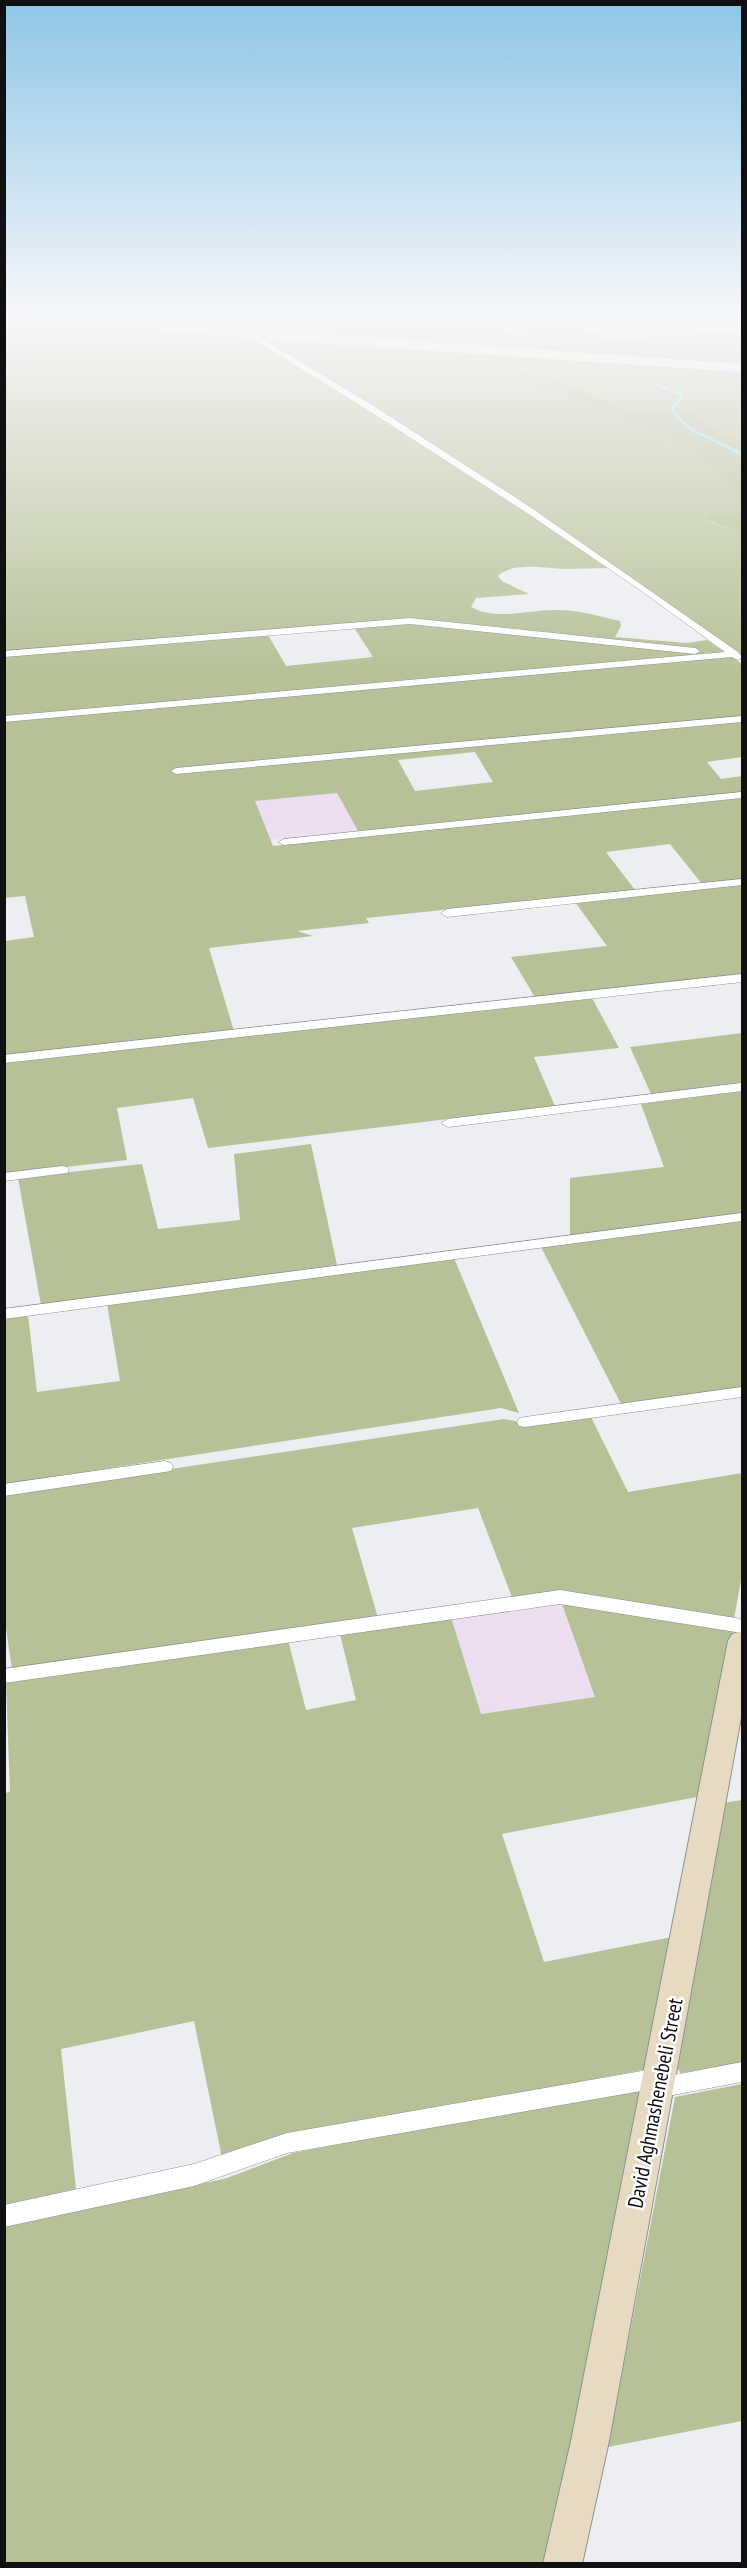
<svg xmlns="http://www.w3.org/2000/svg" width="747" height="2568" font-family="'PT Sans Narrow',sans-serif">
<rect width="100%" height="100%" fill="#edeef1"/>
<g fill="#eedef1">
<polygon points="337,793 358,831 270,840 254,801"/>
<polygon points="561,1601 595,1697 480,1714 451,1617"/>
</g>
<g fill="#b6c198" fill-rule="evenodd">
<path d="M 4,316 L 253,338 L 363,405 L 523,509 L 608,568 C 594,568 580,569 566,569 C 546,569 514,561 498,576 L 502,581 L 529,594 L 476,598 L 471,607 C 498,621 526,610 554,610 C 576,609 599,616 620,621 L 621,626 L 615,637 L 687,643 L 707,640 L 742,664 L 742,757 L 707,762 L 721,779 L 742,776 L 742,792 L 358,831 L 337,793 L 255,801 L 273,846 L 742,797 L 742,880 L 702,884 L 670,844 L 606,852 L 635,890 L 366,918 L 369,923 L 297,931 L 313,936 L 209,948 L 234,1031 L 5,1056 L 5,941 L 34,937 L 25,896 L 4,898 ZM 353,626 L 373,657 L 286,666 L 268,635 ZM 475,752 L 493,782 L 415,791 L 398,760 Z"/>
<polygon points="95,316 216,316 237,328"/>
<polygon points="226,316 539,316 579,326 608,339 738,332 742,337 742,364 248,329"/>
<polygon points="262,339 742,372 742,440 714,429 693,411 672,406 657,412 636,413 554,377 494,365 676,443 696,454 740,496 742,506 735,513 710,513 711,522 736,531 742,535 742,657 518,500"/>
<polygon points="742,884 742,975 536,999 511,957 607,946 575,902"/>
<polygon points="592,998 619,1048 534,1057 555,1106 208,1148 193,1098 117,1108 127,1160 5,1174 4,1063"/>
<polygon points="742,1033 742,1082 651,1094 630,1047"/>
<polygon points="742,1091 742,1213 570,1236 570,1178 664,1167 641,1104"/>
<polygon points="311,1144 337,1265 41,1305 18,1178 142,1164 158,1229 240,1220 234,1154"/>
<polygon points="742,1220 742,1388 621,1404 541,1247"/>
<polygon points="454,1258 519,1413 501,1408 5,1484 5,1319 28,1315 37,1392 120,1381 107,1304"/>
<polygon points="591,1417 628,1492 742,1473 742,1575 734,1619 512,1597 478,1508 352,1528 378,1618 12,1669 5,1622 4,1494 504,1419 533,1424"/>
<polygon points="561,1601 733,1629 702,1796 502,1834 544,1962 677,1936 653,2068 282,2138 222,2158 194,2021 61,2049 76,2189 5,2205 4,1793 10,1792 6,1683 288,1640 306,1710 356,1700 340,1634 451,1617 481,1714 595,1697"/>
<polygon points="742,1800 742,2065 693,2075 681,2074 675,2063 722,1803"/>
<polygon points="649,2084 547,2563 5,2563 4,2227 227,2178 293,2153"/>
<polygon points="742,2084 742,2421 608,2447 675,2097"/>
</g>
<g fill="#b1bc91">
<polygon points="490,364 554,377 636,413 657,412 672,406 693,411 714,429 742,440 742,505 740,496 696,454 676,443"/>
<path d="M 742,506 L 742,535 C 731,527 716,526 705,517 L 709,513 L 735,513 Z"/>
</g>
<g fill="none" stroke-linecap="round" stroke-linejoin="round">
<g stroke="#a8e1e4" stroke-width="3">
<polyline points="469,316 526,336"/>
<polyline points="657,385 681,394 682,398 672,409 678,418 694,431 742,454"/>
</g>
<g stroke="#909093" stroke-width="1">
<g id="street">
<polygon points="216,316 224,316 369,403 530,507 738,652 742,657 738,660 732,657 4,722 4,716 725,652 643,592 524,511 363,407"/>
<polygon points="742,316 742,319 593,325 590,323 593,321"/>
<polygon points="410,618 695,648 700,651 695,654 410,624 4,657 4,651"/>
<polygon points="742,716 742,722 176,774 171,771 176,768"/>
<polygon points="742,792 742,798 284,845 278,842 284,839"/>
<polygon points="742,879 742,885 447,917 441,913 447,909"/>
<polygon points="742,974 742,982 4,1063 4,1055"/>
<polygon points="742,1083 742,1091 448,1127 441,1123 448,1119"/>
<polygon points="62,1166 67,1167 69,1170 67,1173 4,1181 4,1173"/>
<polygon points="742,1213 742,1221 4,1319 4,1309"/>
<polygon points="742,1387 742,1397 525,1427 519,1426 517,1422 519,1418 525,1417"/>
<polygon points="165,1461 171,1463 173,1467 171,1471 4,1496 4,1484"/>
<polygon points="560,1590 742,1619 742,1633 560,1604 4,1683 4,1669"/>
<polygon points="742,2062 742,2082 657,2098 649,2095 647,2090 287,2153 194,2186 4,2227 4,2205 194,2164 287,2133 659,2068 667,2071 669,2076"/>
</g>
</g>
<g stroke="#909093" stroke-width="2">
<polygon id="secondary" points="742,1631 742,1712 609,2441 582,2564 543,2564 571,2441 728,1641 732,1634"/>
</g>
<use href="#street" fill="#fff" fill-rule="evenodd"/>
<use href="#secondary" fill="#e6dac2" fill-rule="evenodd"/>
</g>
<linearGradient id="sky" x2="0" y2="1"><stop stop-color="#8ec6e6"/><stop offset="0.47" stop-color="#f7f7f9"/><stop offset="1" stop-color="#f7f7f9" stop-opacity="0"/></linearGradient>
<rect width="747" height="675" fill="url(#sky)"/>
<g text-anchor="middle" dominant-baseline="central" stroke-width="5" stroke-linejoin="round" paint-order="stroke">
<g font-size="21" fill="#101012" stroke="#fff">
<text transform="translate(655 2103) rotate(-79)">David Aghmashenebeli Street</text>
</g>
</g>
<rect width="747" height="2568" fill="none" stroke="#101012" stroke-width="12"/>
</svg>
